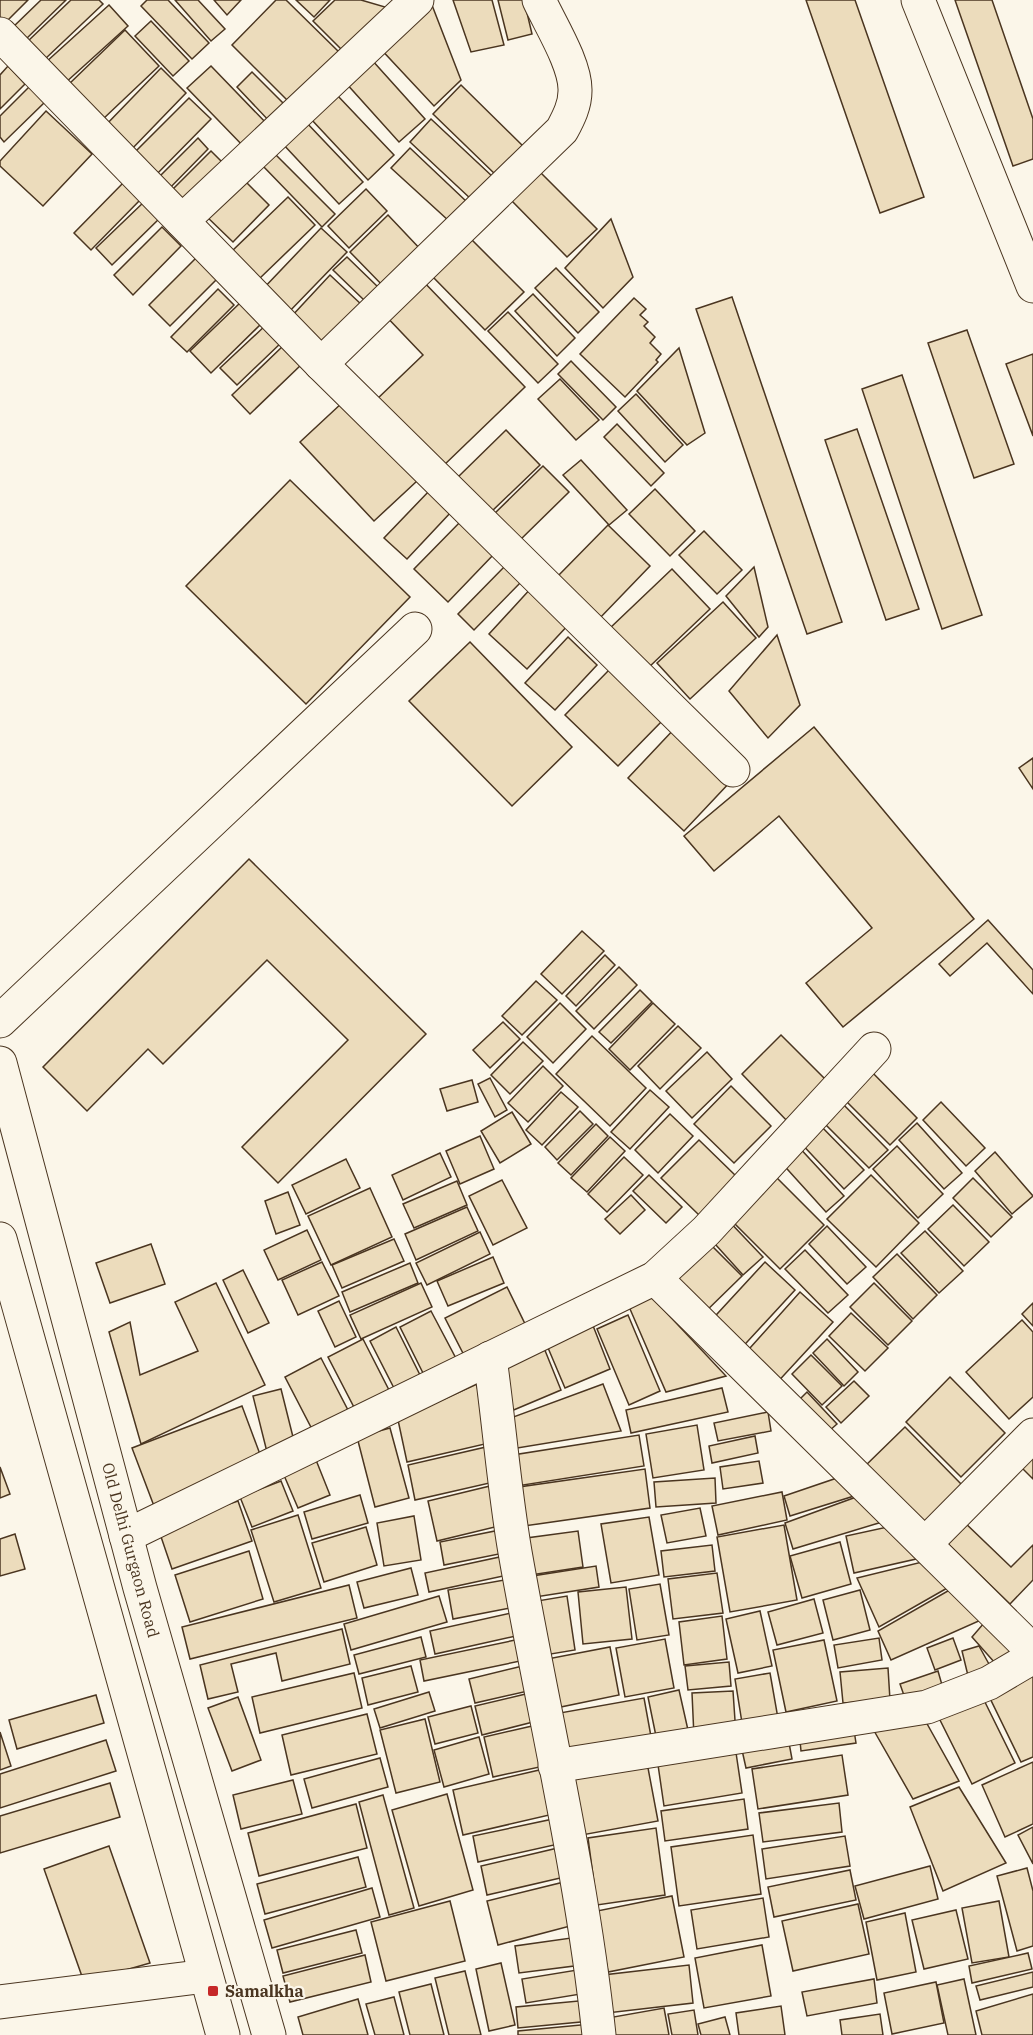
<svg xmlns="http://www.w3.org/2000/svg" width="1033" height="2035" font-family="'IBM Plex Serif',serif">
<rect width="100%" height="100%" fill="#fbf6e9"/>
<g fill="#ecdcbc" stroke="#4a3520" stroke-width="1.5">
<polygon points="0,0 28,0 4,24 0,20"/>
<polygon points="41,0 66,0 24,41 12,28"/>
<polygon points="71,0 99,0 103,4 44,60 27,42"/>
<polygon points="147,0 168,0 209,43 192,59 141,6"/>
<polygon points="175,0 198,0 225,29 211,41"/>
<polygon points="214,0 241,0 227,15"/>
<polygon points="276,0 286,0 341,54 291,104 232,45"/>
<polygon points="296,0 330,0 314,17"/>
<polygon points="335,0 361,0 392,9 346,54 313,21"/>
<polygon points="430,0 461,80 434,106 377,45"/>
<polygon points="453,0 492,0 504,45 471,52"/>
<polygon points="498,0 524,0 532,34 508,40"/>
<polygon points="806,0 855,0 924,197 880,213"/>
<polygon points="955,0 992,0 1033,119 1033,159 1013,166"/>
<polygon points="109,5 128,26 64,84 45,63"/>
<polygon points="151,21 189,61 173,76 135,36"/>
<polygon points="125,30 159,66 102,120 68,85"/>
<polygon points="371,59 425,119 399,142 345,82"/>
<polygon points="8,66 25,84 0,109 0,75"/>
<polygon points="211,66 269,126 246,149 187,88"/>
<polygon points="161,68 186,93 129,152 103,128"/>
<polygon points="252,72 288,108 272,124 237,87"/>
<polygon points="461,85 525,148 497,176 433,114"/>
<polygon points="30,86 46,101 4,142 0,137 0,116"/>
<polygon points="337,95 394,155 368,180 311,119"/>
<polygon points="189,98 211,119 151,180 129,158"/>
<polygon points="46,111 92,154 43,206 0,166 0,161"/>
<polygon points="431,119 493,177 472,200 410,142"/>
<polygon points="305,121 363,182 339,204 282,143"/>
<polygon points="198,138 208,149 165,193 154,182"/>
<polygon points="410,148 467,202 449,221 391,168"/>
<polygon points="211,151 227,167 184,211 168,194"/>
<polygon points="274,153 335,214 322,227 262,165"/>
<polygon points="540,172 597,229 567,257 511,200"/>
<polygon points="240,176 269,205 233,242 204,214"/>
<polygon points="123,183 140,200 91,250 74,233"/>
<polygon points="366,189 387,211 349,248 328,226"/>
<polygon points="288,197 315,225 259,279 232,251"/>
<polygon points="146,200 162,216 112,265 96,248"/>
<polygon points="388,215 423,252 386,289 350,252"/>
<polygon points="611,219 633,277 603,308 565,268"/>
<polygon points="162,227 181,246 133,295 114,275"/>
<polygon points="321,228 347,252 286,315 261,291"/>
<polygon points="470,238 524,292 485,330 432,276"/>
<polygon points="198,256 219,277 170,326 149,305"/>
<polygon points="347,257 378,287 365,301 333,270"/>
<polygon points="556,268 599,312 578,333 535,288"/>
<polygon points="330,275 363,306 323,349 290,318"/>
<polygon points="419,277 525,387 441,468 375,401 423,355 382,312"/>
<polygon points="218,289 234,305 187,352 171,337"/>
<polygon points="533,294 575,338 557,356 515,311"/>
<polygon points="732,297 842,622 807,634 696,309"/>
<polygon points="634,298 646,309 640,315 648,322 644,326 655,337 650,343 661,354 656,360 658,362 625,397 580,354"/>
<polygon points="241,302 262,323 211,373 190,351"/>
<polygon points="508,312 558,364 538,383 488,331"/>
<polygon points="267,324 283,341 237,385 220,368"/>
<polygon points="967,330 1014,464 974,478 928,343"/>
<polygon points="284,345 302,364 250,414 232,395"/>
<polygon points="679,348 705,433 687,445 637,391"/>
<polygon points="1033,354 1033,436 1006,364"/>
<polygon points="571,361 616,407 603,420 558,374"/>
<polygon points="902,375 982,615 942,629 862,389"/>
<polygon points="560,379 599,420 576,440 538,399"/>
<polygon points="636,394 683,445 665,462 618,411"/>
<polygon points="343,402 417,481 374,521 300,442"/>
<polygon points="617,424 664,473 651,486 604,437"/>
<polygon points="857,429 919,609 886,620 825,440"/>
<polygon points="506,430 540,465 491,512 458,477"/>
<polygon points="581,460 627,510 609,525 563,475"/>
<polygon points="543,466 569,492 518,542 492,516"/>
<polygon points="290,480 410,597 306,704 186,586"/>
<polygon points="655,489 695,531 670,556 629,514"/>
<polygon points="430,490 452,511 407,559 384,538"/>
<polygon points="462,520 495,553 448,602 414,569"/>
<polygon points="608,525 650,566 598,620 556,578"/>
<polygon points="704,531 742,570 717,594 679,555"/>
<polygon points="505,566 521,582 474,630 458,614"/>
<polygon points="754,567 768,627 759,637 726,596"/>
<polygon points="672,569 710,609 647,669 609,629"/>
<polygon points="533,586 571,622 527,669 489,634"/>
<polygon points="723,602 756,638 690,699 657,663"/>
<polygon points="777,635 800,705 768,738 729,691"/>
<polygon points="568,637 597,665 555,710 525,683"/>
<polygon points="470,642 572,747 512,806 409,701"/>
<polygon points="609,670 662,721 618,766 565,715"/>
<polygon points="676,727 732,780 684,831 628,778"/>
<polygon points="814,727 974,919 843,1027 806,983 872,928 779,816 714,871 684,836"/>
<polygon points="1033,758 1033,789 1019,768"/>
<polygon points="249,859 426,1034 278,1183 242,1147 348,1040 267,960 163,1064 148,1049 87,1111 43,1067"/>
<polygon points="988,920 1033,970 1033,994 987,943 950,976 939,964"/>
<polygon points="582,931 604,951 562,994 541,974"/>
<polygon points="605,955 615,965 576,1006 566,996"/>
<polygon points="619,967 637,985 594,1029 576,1011"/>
<polygon points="536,981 557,1000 522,1035 502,1016"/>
<polygon points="640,990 652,1002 611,1043 599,1032"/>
<polygon points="560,1003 586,1029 553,1063 527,1037"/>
<polygon points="653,1003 675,1024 630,1070 609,1049"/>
<polygon points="503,1022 520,1039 490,1068 473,1050"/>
<polygon points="678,1026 701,1048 660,1089 638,1066"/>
<polygon points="781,1035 829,1083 789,1123 742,1074"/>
<polygon points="592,1036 646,1088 610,1126 556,1074"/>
<polygon points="523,1042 543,1061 510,1094 491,1075"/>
<polygon points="707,1052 732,1079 692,1118 666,1091"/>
<polygon points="543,1066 563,1086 528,1122 508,1103"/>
<polygon points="867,1067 917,1118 890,1145 839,1094"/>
<polygon points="490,1078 507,1110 495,1117 478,1084"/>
<polygon points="472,1080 478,1102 447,1111 440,1089"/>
<polygon points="731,1086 771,1126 734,1163 694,1124"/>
<polygon points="650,1090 669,1107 630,1149 611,1132"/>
<polygon points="561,1092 578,1107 542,1145 526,1130"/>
<polygon points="839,1100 888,1150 869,1168 819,1118"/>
<polygon points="941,1102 985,1148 966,1166 923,1120"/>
<polygon points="580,1111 593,1124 557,1160 545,1147"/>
<polygon points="512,1112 531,1144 500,1163 481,1131"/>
<polygon points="670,1114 693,1136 658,1173 635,1150"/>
<polygon points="816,1121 864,1170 844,1189 797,1139"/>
<polygon points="917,1123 962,1173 944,1189 899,1140"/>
<polygon points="596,1124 608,1136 571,1175 558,1163"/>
<polygon points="480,1136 494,1169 460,1184 446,1151"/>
<polygon points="610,1137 625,1151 587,1192 571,1178"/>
<polygon points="699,1140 737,1177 699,1215 661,1178"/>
<polygon points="796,1144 844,1196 826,1212 779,1160"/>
<polygon points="897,1146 943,1194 918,1218 873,1169"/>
<polygon points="995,1152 1033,1196 1012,1214 975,1171"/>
<polygon points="440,1153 451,1177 403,1200 392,1175"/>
<polygon points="624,1157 643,1175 607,1212 588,1194"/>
<polygon points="346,1159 360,1188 306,1214 292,1185"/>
<polygon points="772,1173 824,1225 780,1269 728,1217"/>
<polygon points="649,1175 682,1207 666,1223 633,1191"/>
<polygon points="871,1175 919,1223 876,1267 827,1219"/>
<polygon points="973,1178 1012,1217 991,1237 953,1198"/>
<polygon points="502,1180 527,1228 493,1245 469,1196"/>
<polygon points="457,1181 467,1205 414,1228 403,1204"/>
<polygon points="370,1188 392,1237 331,1265 308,1216"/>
<polygon points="288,1192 300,1225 276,1234 265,1201"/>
<polygon points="631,1195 645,1210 620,1234 605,1219"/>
<polygon points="953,1205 989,1242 964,1266 928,1229"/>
<polygon points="467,1207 478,1231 416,1260 405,1234"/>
<polygon points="724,1216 763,1257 743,1275 706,1234"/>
<polygon points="827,1226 866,1267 847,1284 809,1244"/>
<polygon points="307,1230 321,1260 278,1280 264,1250"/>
<polygon points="925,1231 963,1271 939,1293 901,1253"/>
<polygon points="480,1232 490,1254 427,1285 416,1263"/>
<polygon points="394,1239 404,1261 342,1288 332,1265"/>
<polygon points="706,1240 742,1276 698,1319 662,1282"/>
<polygon points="151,1244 165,1284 110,1303 96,1263"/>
<polygon points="805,1250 848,1295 828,1313 785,1269"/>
<polygon points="897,1254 937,1295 913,1319 873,1277"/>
<polygon points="493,1257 504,1283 448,1306 437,1281"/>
<polygon points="322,1262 339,1296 298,1315 282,1280"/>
<polygon points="765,1262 795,1290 736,1354 706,1326"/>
<polygon points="410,1263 418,1283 350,1312 342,1292"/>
<polygon points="243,1270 269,1323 248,1333 223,1280"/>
<polygon points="216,1283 265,1385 141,1444 109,1332 130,1322 140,1375 198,1351 175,1302"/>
<polygon points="421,1283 432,1307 361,1339 350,1315"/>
<polygon points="874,1283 912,1321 888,1345 850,1307"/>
<polygon points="507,1287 529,1332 468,1363 445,1318"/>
<polygon points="647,1292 726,1376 666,1392 630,1309"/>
<polygon points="800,1292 833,1322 773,1387 741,1358"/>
<polygon points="339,1301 356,1337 335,1347 318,1311"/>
<polygon points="1033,1303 1033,1326 1022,1314"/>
<polygon points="431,1311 460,1366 428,1383 400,1327"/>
<polygon points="851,1313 888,1348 865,1371 829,1336"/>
<polygon points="628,1315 660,1391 629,1405 597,1329"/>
<polygon points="590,1318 610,1369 565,1388 543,1336"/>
<polygon points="1022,1320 1033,1332 1033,1397 1009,1419 966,1372"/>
<polygon points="396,1327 423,1381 397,1394 370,1341"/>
<polygon points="363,1339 392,1396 357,1413 328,1357"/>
<polygon points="827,1339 858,1372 844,1386 813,1353"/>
<polygon points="542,1343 561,1390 504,1414 494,1365"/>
<polygon points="811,1355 842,1386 822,1405 792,1374"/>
<polygon points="321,1358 350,1414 314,1433 285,1377"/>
<polygon points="950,1377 1005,1433 961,1477 906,1422"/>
<polygon points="854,1381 869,1396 841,1423 826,1407"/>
<polygon points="477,1384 485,1444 407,1462 398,1420"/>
<polygon points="603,1384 621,1431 505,1450 500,1422"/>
<polygon points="722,1388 728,1412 631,1433 626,1410"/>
<polygon points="281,1389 296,1449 268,1456 253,1396"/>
<polygon points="807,1392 837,1424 829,1431 799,1400"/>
<polygon points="242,1406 264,1465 154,1506 132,1448"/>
<polygon points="768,1412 771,1431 718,1441 714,1423"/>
<polygon points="697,1425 704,1470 653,1478 646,1434"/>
<polygon points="905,1427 962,1485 919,1528 862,1469"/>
<polygon points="390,1428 409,1498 375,1507 357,1437"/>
<polygon points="639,1435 644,1466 517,1486 513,1455"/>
<polygon points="755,1436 758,1453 712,1463 709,1446"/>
<polygon points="1033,1443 1033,1479 1015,1461"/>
<polygon points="486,1447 494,1482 415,1500 408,1465"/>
<polygon points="316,1460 330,1495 298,1508 283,1473"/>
<polygon points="759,1461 763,1483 723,1489 720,1467"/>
<polygon points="0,1467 10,1494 0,1498"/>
<polygon points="645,1469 650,1508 524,1526 519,1487"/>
<polygon points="840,1477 854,1496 790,1516 784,1496"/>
<polygon points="715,1478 716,1503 656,1507 654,1482"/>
<polygon points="281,1481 293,1511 252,1527 240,1497"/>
<polygon points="490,1486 499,1526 437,1541 428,1501"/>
<polygon points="782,1492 787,1520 718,1535 712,1506"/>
<polygon points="360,1495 368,1523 312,1539 304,1512"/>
<polygon points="859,1496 882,1522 793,1549 785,1523"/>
<polygon points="238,1501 252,1541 172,1569 158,1528"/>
<polygon points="700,1508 706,1536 667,1543 661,1515"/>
<polygon points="298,1515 321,1588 274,1602 251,1530"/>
<polygon points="414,1516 421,1560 384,1566 377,1523"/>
<polygon points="649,1517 659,1575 611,1583 601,1524"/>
<polygon points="961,1519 1011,1567 1033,1545 1033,1580 1010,1604 942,1538"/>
<polygon points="784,1525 797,1600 730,1612 717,1537"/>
<polygon points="892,1526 925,1557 854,1573 846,1536"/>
<polygon points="366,1527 377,1565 324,1582 312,1543"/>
<polygon points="500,1530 504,1553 444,1565 440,1542"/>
<polygon points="578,1531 583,1567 524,1576 519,1539"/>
<polygon points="15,1534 25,1569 0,1576 0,1539"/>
<polygon points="840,1542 851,1584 802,1598 790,1556"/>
<polygon points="712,1545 715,1571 664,1577 661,1551"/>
<polygon points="249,1551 263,1599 190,1622 175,1575"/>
<polygon points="509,1555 512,1574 429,1592 425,1573"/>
<polygon points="922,1562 949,1587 879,1627 857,1578"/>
<polygon points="596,1566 599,1587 529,1598 526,1577"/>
<polygon points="411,1568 418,1595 364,1608 357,1582"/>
<polygon points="717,1573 723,1613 673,1619 668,1579"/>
<polygon points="515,1578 520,1606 453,1619 448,1590"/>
<polygon points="660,1584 669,1635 637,1640 629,1589"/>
<polygon points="349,1585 357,1618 190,1659 182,1627"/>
<polygon points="626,1587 632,1639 583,1644 578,1592"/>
<polygon points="953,1588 981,1620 891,1660 878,1631"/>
<polygon points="860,1590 870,1630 833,1640 823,1600"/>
<polygon points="439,1596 447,1622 351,1650 344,1624"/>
<polygon points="567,1596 575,1650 539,1656 531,1602"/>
<polygon points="814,1599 823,1633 777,1645 768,1612"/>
<polygon points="520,1611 525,1634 435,1654 430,1631"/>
<polygon points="760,1611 772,1666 738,1673 726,1619"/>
<polygon points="722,1616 727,1659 684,1665 679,1622"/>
<polygon points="984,1623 1022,1658 1003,1672 972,1637"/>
<polygon points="342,1629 350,1664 282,1681 276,1653 231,1664 238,1692 208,1699 200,1665"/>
<polygon points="421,1637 426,1657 359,1674 354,1655"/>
<polygon points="525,1638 530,1659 424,1681 420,1660"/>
<polygon points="879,1638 882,1660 838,1668 834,1645"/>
<polygon points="953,1638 961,1660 935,1670 927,1648"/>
<polygon points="665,1639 674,1688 625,1697 616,1648"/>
<polygon points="824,1640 837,1701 786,1712 773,1650"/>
<polygon points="979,1646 995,1675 970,1684 962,1651"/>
<polygon points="610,1647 619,1695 551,1709 542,1660"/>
<polygon points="729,1662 731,1686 688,1690 685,1666"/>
<polygon points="531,1664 537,1689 475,1703 469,1679"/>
<polygon points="411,1666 418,1692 368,1705 362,1678"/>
<polygon points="1033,1666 1033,1757 1021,1762 985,1688"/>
<polygon points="888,1668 890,1700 843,1703 840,1672"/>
<polygon points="938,1671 944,1692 907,1704 900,1684"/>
<polygon points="354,1673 362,1708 260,1733 252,1697"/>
<polygon points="770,1673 779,1724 743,1729 735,1679"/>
<polygon points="978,1688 1015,1763 972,1784 935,1710"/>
<polygon points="679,1690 690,1739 658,1746 648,1697"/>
<polygon points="733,1691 736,1735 694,1737 692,1693"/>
<polygon points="429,1692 435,1711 380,1728 374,1709"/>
<polygon points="534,1692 541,1720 482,1735 475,1706"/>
<polygon points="96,1695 104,1723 17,1749 9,1720"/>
<polygon points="238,1697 261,1760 232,1771 208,1708"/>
<polygon points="644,1698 652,1742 562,1759 554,1714"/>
<polygon points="471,1706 478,1733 435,1744 428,1717"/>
<polygon points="921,1713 959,1781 913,1799 873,1729"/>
<polygon points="367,1714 377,1754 291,1775 282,1735"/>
<polygon points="425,1719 440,1782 396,1793 380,1730"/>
<polygon points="541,1724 549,1765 493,1777 484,1737"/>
<polygon points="853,1724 856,1743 801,1751 799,1731"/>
<polygon points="0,1732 11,1766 0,1770"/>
<polygon points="787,1732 792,1759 746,1768 740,1741"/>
<polygon points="479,1737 489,1774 444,1787 434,1750"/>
<polygon points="106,1740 116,1771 0,1808 0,1774"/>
<polygon points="735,1746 742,1793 664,1806 657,1758"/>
<polygon points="645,1752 658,1821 582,1835 569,1767"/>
<polygon points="842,1755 848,1795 758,1809 752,1769"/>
<polygon points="380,1758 388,1787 312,1808 304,1779"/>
<polygon points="1033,1762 1033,1824 1005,1837 982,1785"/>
<polygon points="548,1768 558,1813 463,1835 453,1790"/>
<polygon points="293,1780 302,1814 241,1829 233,1795"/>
<polygon points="110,1783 120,1817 0,1853 0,1816"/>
<polygon points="959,1787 1006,1863 943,1891 910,1807"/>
<polygon points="447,1794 473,1890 419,1906 392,1810"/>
<polygon points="383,1795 414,1908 389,1915 359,1802"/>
<polygon points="744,1799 748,1829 665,1841 661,1811"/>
<polygon points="839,1803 842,1832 763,1842 759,1813"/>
<polygon points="356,1804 367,1848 259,1876 248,1833"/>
<polygon points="558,1818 563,1843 478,1862 473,1836"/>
<polygon points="1033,1827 1033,1864 1018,1835"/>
<polygon points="656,1828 665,1895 597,1905 588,1838"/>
<polygon points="753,1835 761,1894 679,1906 671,1847"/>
<polygon points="845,1836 850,1866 766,1879 762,1849"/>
<polygon points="109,1846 150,1963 84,1982 44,1869"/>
<polygon points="562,1847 569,1876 487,1895 481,1866"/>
<polygon points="358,1857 366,1887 265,1914 257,1884"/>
<polygon points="930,1866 938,1899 864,1919 855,1886"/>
<polygon points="1027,1868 1033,1891 1033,1946 1017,1951 997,1876"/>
<polygon points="850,1870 856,1900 774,1917 768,1887"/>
<polygon points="564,1882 574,1925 498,1945 487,1901"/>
<polygon points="372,1888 380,1917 272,1948 264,1920"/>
<polygon points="672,1896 684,1957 608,1972 597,1911"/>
<polygon points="763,1898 769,1937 697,1949 691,1910"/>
<polygon points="450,1901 465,1961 386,1981 371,1922"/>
<polygon points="999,1901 1009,1957 972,1963 962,1908"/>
<polygon points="858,1904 869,1954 793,1971 782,1921"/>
<polygon points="956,1910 968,1959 924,1969 912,1920"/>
<polygon points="905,1913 916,1972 877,1980 866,1922"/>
<polygon points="356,1930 362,1953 283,1973 277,1950"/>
<polygon points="571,1938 574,1966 519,1973 515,1946"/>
<polygon points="762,1945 771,1996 704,2008 695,1958"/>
<polygon points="1028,1953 1032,1969 972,1983 969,1966"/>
<polygon points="365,1955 371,1982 290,2002 283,1976"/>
<polygon points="501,1963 515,2025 489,2031 476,1969"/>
<polygon points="689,1965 693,2003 607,2013 603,1975"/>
<polygon points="577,1970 581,1994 526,2003 522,1979"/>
<polygon points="465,1971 481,2035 449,2035 435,1978"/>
<polygon points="1033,1972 1033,1987 980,2000 976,1986"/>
<polygon points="874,1979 877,2003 807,2016 802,1992"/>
<polygon points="964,1979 976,2035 948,2035 937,1985"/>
<polygon points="936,1982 944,2023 892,2034 884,1993"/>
<polygon points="431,1984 444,2035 410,2035 399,1992"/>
<polygon points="1033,1994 1033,2035 982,2035 976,2011"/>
<polygon points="394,1997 404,2035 375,2035 366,2004"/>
<polygon points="358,1999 368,2035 303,2035 298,2017"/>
<polygon points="589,2000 591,2021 518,2028 516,2007"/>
<polygon points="781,2006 785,2035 739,2035 736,2013"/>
<polygon points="664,2008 669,2035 605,2035 602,2019"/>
<polygon points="694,2010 698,2035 672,2035 668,2014"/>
<polygon points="880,2014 883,2035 842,2035 840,2020"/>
<polygon points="725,2017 730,2035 701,2035 698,2024"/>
<polygon points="591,2024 592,2035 518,2035 518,2031"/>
</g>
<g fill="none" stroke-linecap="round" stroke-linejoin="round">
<g stroke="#4a3520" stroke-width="35">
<g id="minor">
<polyline points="918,0 1033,286"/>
<polyline points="0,34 321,364 733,770"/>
<polyline points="182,221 417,0"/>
<path d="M 321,364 L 562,130 C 569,117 575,105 575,91 C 576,65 550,24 539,0"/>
<polyline points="0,1021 415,629"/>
<polyline points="655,1278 1033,1651"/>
<path d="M 490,1358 C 499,1422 504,1488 515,1552 C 543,1712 582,1873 599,2035"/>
<polyline points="126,1536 655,1278 706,1231 874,1049"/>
<polyline points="925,1544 1033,1435"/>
<polyline points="555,1766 927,1707 989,1683 1033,1657"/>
<polyline points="0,2002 206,1976"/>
</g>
</g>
<g stroke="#4a3520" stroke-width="35">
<g id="major">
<polyline points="0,1063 140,1588 269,2035"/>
<polyline points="0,1239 223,2035"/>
</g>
</g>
<use href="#minor" stroke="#fbf6e9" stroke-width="33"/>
<use href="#major" stroke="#fbf6e9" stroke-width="33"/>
</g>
<rect fill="#c62828" stroke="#fbf6e9" stroke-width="2" x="207" y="1985" width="12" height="12" rx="3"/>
<g text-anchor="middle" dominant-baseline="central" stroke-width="4.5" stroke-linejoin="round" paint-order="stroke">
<g font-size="16" fill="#4a3520" stroke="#fbf6e9">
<text transform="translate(131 1550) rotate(75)">Old Delhi Gurgaon Road</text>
</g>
<g font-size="16" font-weight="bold" fill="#4a3520" stroke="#fbf6e9" text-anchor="start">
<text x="225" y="1991">Samalkha</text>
</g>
</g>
</svg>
